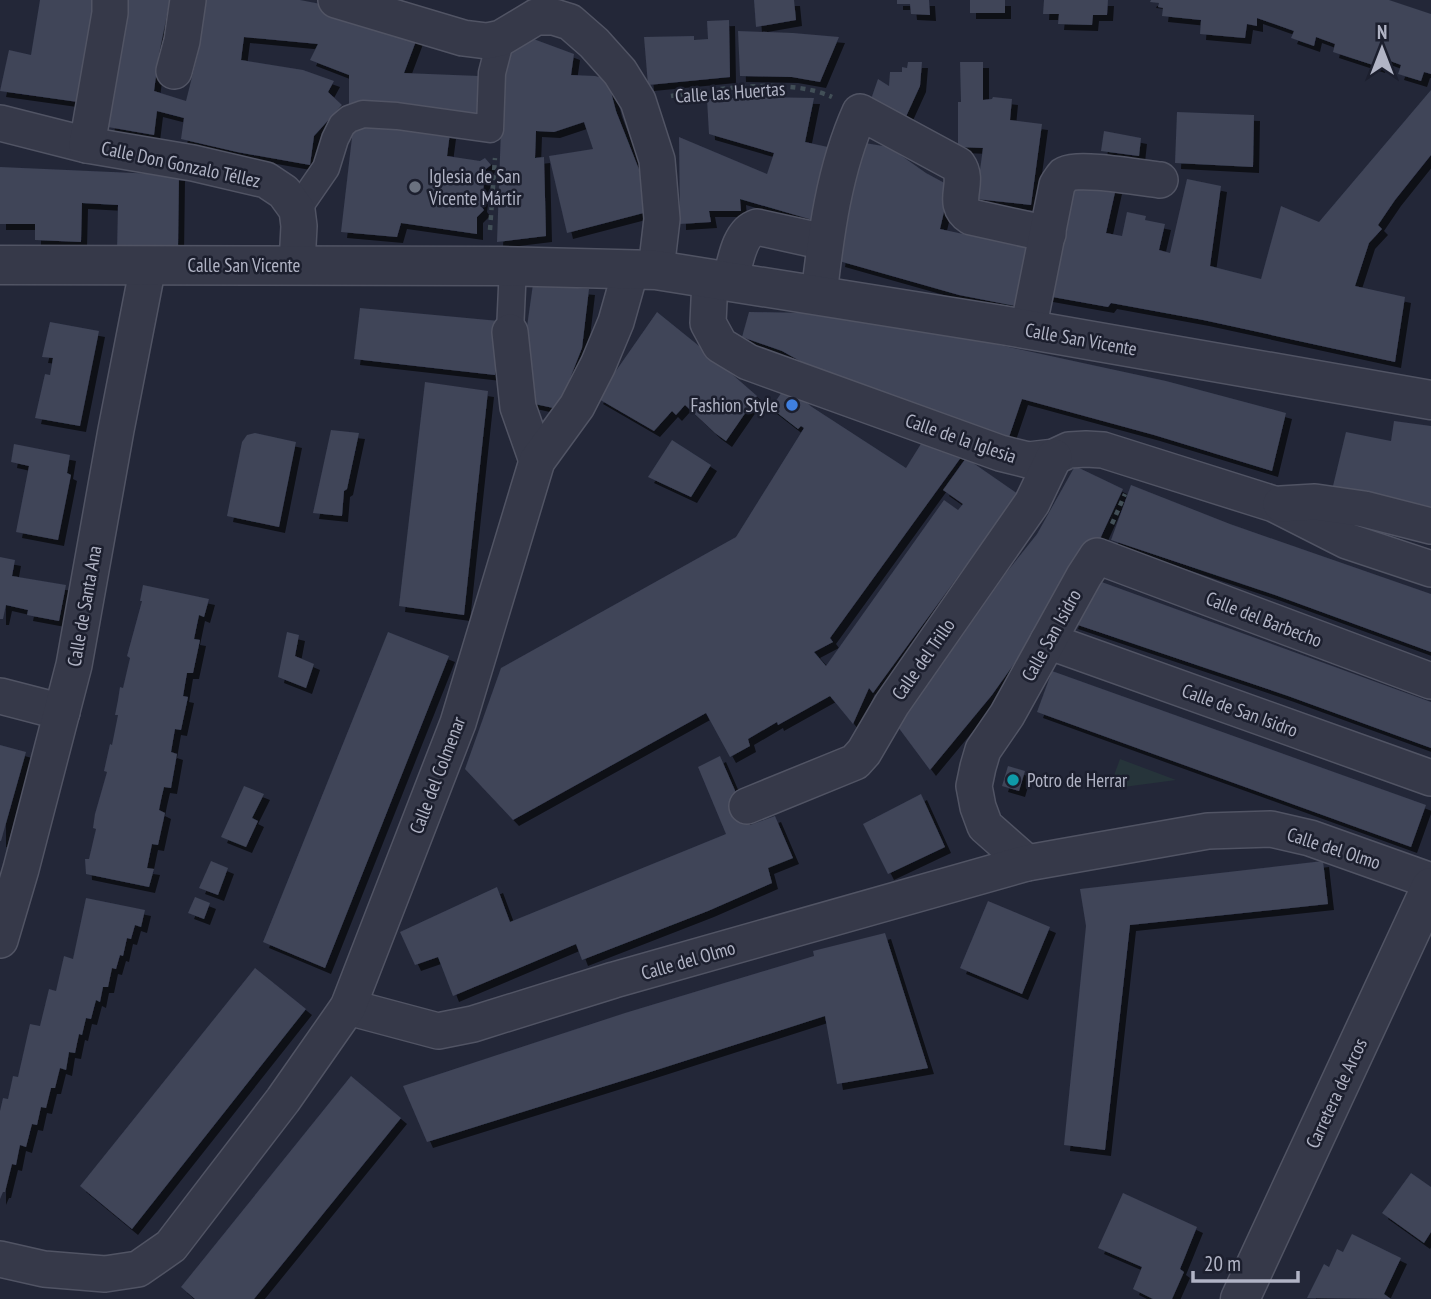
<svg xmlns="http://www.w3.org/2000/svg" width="1431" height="1299" font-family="'PT Sans Narrow',sans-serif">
<defs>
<filter id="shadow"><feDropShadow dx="6" dy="6" stdDeviation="0" flood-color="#0009"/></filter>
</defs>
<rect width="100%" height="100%" fill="#232738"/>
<polygon fill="#26343a" points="1120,759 1176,780 1109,789"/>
<g fill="#3f4458" filter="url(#shadow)">
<polygon points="40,0 96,0 78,102 0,91 9,50 31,55"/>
<polygon points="125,0 170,0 159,54 154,91 186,101 198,53 204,0 300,0 331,6 419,33 404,73 479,76 478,114 418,107 349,105 349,75 310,60 318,44 244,37 241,60 303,70 334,81 328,92 342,105 314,136 310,165 237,152 181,139 184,118 157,111 154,135 108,127 116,85 114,85"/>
<polygon points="754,0 794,0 796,20 756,27"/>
<polygon points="897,0 929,0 930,15 911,14 910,4 897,4"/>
<rect x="970" y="0" width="35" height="13"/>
<polygon points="1044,0 1108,0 1107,15 1093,15 1092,25 1058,24 1059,14 1043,14"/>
<polygon points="1151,0 1389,0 1431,14 1431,74 1424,72 1421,81 1398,74 1401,65 1382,58 1379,67 1333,52 1335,44 1316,37 1314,46 1291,38 1294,31 1257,18 1257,26 1247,24 1245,38 1200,34 1201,20 1162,16 1163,8 1158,7 1159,3 1150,2"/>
<polygon points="729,20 730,77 648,85 644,37 694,36 694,40 708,39 707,21"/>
<polygon points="738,31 793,33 839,37 820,82 792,77 740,76"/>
<polygon points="520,34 574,54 571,75 595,76 603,78 609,84 616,111 655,210 567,233 549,156 593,149 584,122 554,132 536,131 535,158 544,157 546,236 497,242 503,71"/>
<polygon points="908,62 922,62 920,86 904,121 869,105 878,79 889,86 890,72 902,72 902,67 907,68"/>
<polygon points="960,62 983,62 983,100 992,99 993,97 1012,99 1010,120 1042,124 1031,205 976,199 983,148 958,147 958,102 961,102"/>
<polygon points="1431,90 1431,155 1395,200 1378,225 1382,229 1369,243 1355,286 1405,297 1395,362 1203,320 1111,303 1108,307 1047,296 1069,179 1116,188 1106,233 1122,236 1127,212 1146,216 1145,220 1165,224 1159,250 1170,253 1187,179 1221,186 1210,266 1261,279 1281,206 1319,222"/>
<polygon points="761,97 814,98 805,142 837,149 816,221 740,199 741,211 709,211 711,222 680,224 679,137 767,174 774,153 709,134 707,99"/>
<polygon points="1177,112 1254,115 1253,167 1175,163"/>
<polygon points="354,120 450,133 447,156 480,161 485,158 491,165 486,169 481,206 484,210 477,217 477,234 401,223 397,237 341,232"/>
<polygon points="1104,131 1141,138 1139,156 1101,151"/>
<polygon points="859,142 889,147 926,173 950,186 940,229 1038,250 1025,308 959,295 839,261"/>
<polygon points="0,167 179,175 178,248 117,252 118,205 82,203 81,242 35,240 35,224 0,224"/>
<polygon points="533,284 589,289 582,348 558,409 530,403 525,341"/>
<polygon points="360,308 499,321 495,375 354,359"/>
<polygon points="657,312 709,354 757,396 726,441 715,433 685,405 676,415 672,411 654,431 597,398"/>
<polygon points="749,312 811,313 963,337 1166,381 1286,413 1272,471 1154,435 1022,399 1008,440 800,365 800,361 782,351 742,337"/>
<polygon points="50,322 99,331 80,426 35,418 45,374 50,375 53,358 42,357"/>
<polygon points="425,382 488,391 464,615 399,606"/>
<polygon points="786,386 812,407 906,468 924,439 962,456 830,638 833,642 814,652 826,666 944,500 958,510 963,504 943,490 966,458 1018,494 873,693 869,688 853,724 830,696 778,725 777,722 748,739 750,746 730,757 706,713 513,820 465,769 501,668 736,537 804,428 801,426 798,429 771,408"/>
<polygon points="1394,421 1431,426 1431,507 1333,486 1346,432 1391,441"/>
<polygon points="331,430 359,433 347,489 344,491 342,516 313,513"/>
<polygon points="255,433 296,442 279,527 227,516 242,442 247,435"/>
<polygon points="672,440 711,465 691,497 648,477"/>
<polygon points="14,444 70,455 67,473 71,475 58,540 16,532 29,466 11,462"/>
<polygon points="1075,466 1123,489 1100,539 1086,562 992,695 930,770 898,727 1006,573 1037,534"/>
<polygon points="1131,485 1230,524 1431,594 1431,652 1275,595 1111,540"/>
<polygon points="0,557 15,560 12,576 66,585 59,621 27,615 28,610 6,605 3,619 0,619"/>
<polygon points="1088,577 1431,702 1431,748 1288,696 1072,623"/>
<polygon points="143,585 209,599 204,617 199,615 194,639 200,640 193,673 187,673 183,696 188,697 181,730 175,729 171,752 177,754 171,788 164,787 161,800 159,810 165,813 158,845 152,844 147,868 154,869 149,887 86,874 85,859 89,859 96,829 93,828 95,814 107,772 104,771 110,744 112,745 118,715 115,715 118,700 120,687 123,688 130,658 127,656 142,601 140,601"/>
<polygon points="287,632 299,635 295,656 314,664 306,688 278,677"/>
<polygon points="388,632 449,656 325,968 263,942"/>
<polygon points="1052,671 1426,805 1411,847 1037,712"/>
<polygon points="0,745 26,752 1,841 0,841"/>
<polygon points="720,756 750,825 775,816 793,858 768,868 772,883 708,911 582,960 576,944 453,996 438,957 415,965 400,932 497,887 510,922 726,834 698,767"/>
<polygon points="1008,766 1025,771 1019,791 1002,786"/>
<polygon points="244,786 264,794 252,818 258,821 246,847 221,837"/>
<polygon points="921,794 945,847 888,874 863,824"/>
<polygon points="211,861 228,868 218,895 199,888"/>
<polygon points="1323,861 1328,904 1130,925 1105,1150 1064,1145 1086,926 1080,889"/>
<polygon points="195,897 210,903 204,919 188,913"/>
<polygon points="86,898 145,910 141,927 135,925 131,939 127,938 123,956 120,955 116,969 112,968 108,987 103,987 100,1002 96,1000 91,1019 86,1018 82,1035 79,1034 75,1053 69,1052 66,1070 60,1068 55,1088 51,1088 46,1108 41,1107 37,1125 32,1124 26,1147 20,1145 16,1165 12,1164 5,1192 3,1192 0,1199 0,1111 3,1098 8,1099 13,1076 18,1077 30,1024 40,1026 49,989 56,991 64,956 73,959"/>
<polygon points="988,901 1050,927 1022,994 960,968"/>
<polygon points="885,933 928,1068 837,1084 825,1016 644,1074 427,1142 403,1086 625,1013 814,956 813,951"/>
<polygon points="255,968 306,1009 132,1229 80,1186"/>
<polygon points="351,1076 401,1118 254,1299 195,1299 181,1287"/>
<polygon points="1411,1173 1431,1187 1431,1232 1424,1243 1382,1213"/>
<polygon points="1123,1193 1197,1227 1180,1269 1184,1272 1172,1299 1153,1299 1133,1289 1142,1267 1098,1248"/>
<polygon points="1352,1234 1401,1258 1384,1294 1391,1299 1307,1298 1324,1264 1329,1267 1337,1249 1343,1252"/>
</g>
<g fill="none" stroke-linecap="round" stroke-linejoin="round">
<g stroke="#515464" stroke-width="29">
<g id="pedestrian">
<polyline points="297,210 326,168 335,139 342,125 349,119 363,114 397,116 490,129 492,73 501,38"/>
<polyline points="510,332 513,266"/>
</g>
</g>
<g stroke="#515464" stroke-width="38">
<g id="minor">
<polyline points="336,0 463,38 487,41 501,38 536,17 554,17 570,22 594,43 620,72 638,101 657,160 662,219 656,270"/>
<polyline points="174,71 182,41 188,0"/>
<polyline points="0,123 87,145 193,163 266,180 284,192 297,210 299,226 297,265"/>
<polyline points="87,145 110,13 110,0"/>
<polyline points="710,279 708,323 720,345 748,362 1000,453 1028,460 1054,457 1069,450 1086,449 1103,450 1274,504 1347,541 1431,569"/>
<path d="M 730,282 C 735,265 738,233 757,227 L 825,242"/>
<path d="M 819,295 C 826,234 834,170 860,112 L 958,165 C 971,183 949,203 971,217 L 1048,234"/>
<path d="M 1028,330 L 1057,185 C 1058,183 1063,176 1064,175 C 1076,166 1142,178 1160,180"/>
<polyline points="510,332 518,407 537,461"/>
<polyline points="1281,504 1315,502 1364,509 1431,526"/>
<polyline points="1048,641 1431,778"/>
<polyline points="0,696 62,712"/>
<polyline points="747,806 855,762 864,752 892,704 1032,503 1054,457"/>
<polyline points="1027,863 985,826 978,807 974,786 978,767 983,750 1007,715 1084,576 1097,556 1431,681"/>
<polyline points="0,940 21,869 74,665 116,430 148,266"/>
<polyline points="348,1007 438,1031 473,1024 614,980 1027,863 1208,831 1271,829 1310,838 1431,881"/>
<polyline points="0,1259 44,1269 105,1274 138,1269 171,1246 283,1100 348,1007 458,723 537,461 577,406 598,365 616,322 631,269"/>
</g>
</g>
<g stroke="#515464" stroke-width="41">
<g id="tertiary">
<polyline points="0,265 502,266 656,270 1002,325 1431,400"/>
<polyline points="1240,1299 1431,887"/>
</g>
</g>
<g stroke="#424f57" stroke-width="4.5" stroke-dasharray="5 5" stroke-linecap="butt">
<path d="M 671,96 C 716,89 789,77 832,97"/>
<polyline points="490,230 495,158"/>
<polyline points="1112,524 1125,494"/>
</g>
<use href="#pedestrian" stroke="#363949" stroke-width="26"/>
<use href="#minor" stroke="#363949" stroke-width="35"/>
<use href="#tertiary" stroke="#363949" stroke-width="38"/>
</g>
<circle fill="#6b7280" stroke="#1c1f2e" stroke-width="2.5" cx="415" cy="187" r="7"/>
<circle fill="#3f7fe0" stroke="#1c1f2e" stroke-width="2.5" cx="792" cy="405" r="7"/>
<circle fill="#0f9aa8" stroke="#1c1f2e" stroke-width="2.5" cx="1013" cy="780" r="7"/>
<g text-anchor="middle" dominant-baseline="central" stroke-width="5" stroke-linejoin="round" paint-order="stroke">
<g font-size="19" fill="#b1b4c5" stroke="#1c1f2e">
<text transform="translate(730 92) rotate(-4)">Calle las Huertas</text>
<text transform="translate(181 164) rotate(12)">Calle Don Gonzalo Téllez</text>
<text x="244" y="265">Calle San Vicente</text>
<text transform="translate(1081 339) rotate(10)">Calle San Vicente</text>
<text transform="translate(961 438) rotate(19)">Calle de la Iglesia</text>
<text transform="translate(84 606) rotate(-80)">Calle de Santa Ana</text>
<text transform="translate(1264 619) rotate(21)">Calle del Barbecho</text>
<text transform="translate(1051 635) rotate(-61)">Calle San Isidro</text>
<text transform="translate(923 659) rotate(-55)">Calle del Trillo</text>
<text transform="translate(1240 710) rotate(20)">Calle de San Isidro</text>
<text transform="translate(437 775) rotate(-69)">Calle del Colmenar</text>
<text transform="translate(1334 848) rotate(18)">Calle del Olmo</text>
<text transform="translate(688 960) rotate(-16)">Calle del Olmo</text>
<text transform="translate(1336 1093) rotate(-65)">Carretera de Arcos</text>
</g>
<g font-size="19" fill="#b1b4c5" stroke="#1c1f2e" text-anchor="start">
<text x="429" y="176">Iglesia de San<tspan x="429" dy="22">Vicente Mártir</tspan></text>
<text x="778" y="405" text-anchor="end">Fashion Style</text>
<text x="1027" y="780">Potro de Herrar</text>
</g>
</g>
<g transform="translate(1382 49)" stroke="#1c1f2e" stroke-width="5" paint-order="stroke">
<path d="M0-5L12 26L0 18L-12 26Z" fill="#b1b4c5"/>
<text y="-10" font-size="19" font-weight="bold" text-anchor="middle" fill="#b1b4c5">N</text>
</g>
<path d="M1193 1271v10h105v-10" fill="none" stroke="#b1b4c5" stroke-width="3.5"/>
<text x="1204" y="1271" font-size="21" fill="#b1b4c5" stroke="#1c1f2e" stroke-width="5" paint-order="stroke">20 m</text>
</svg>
